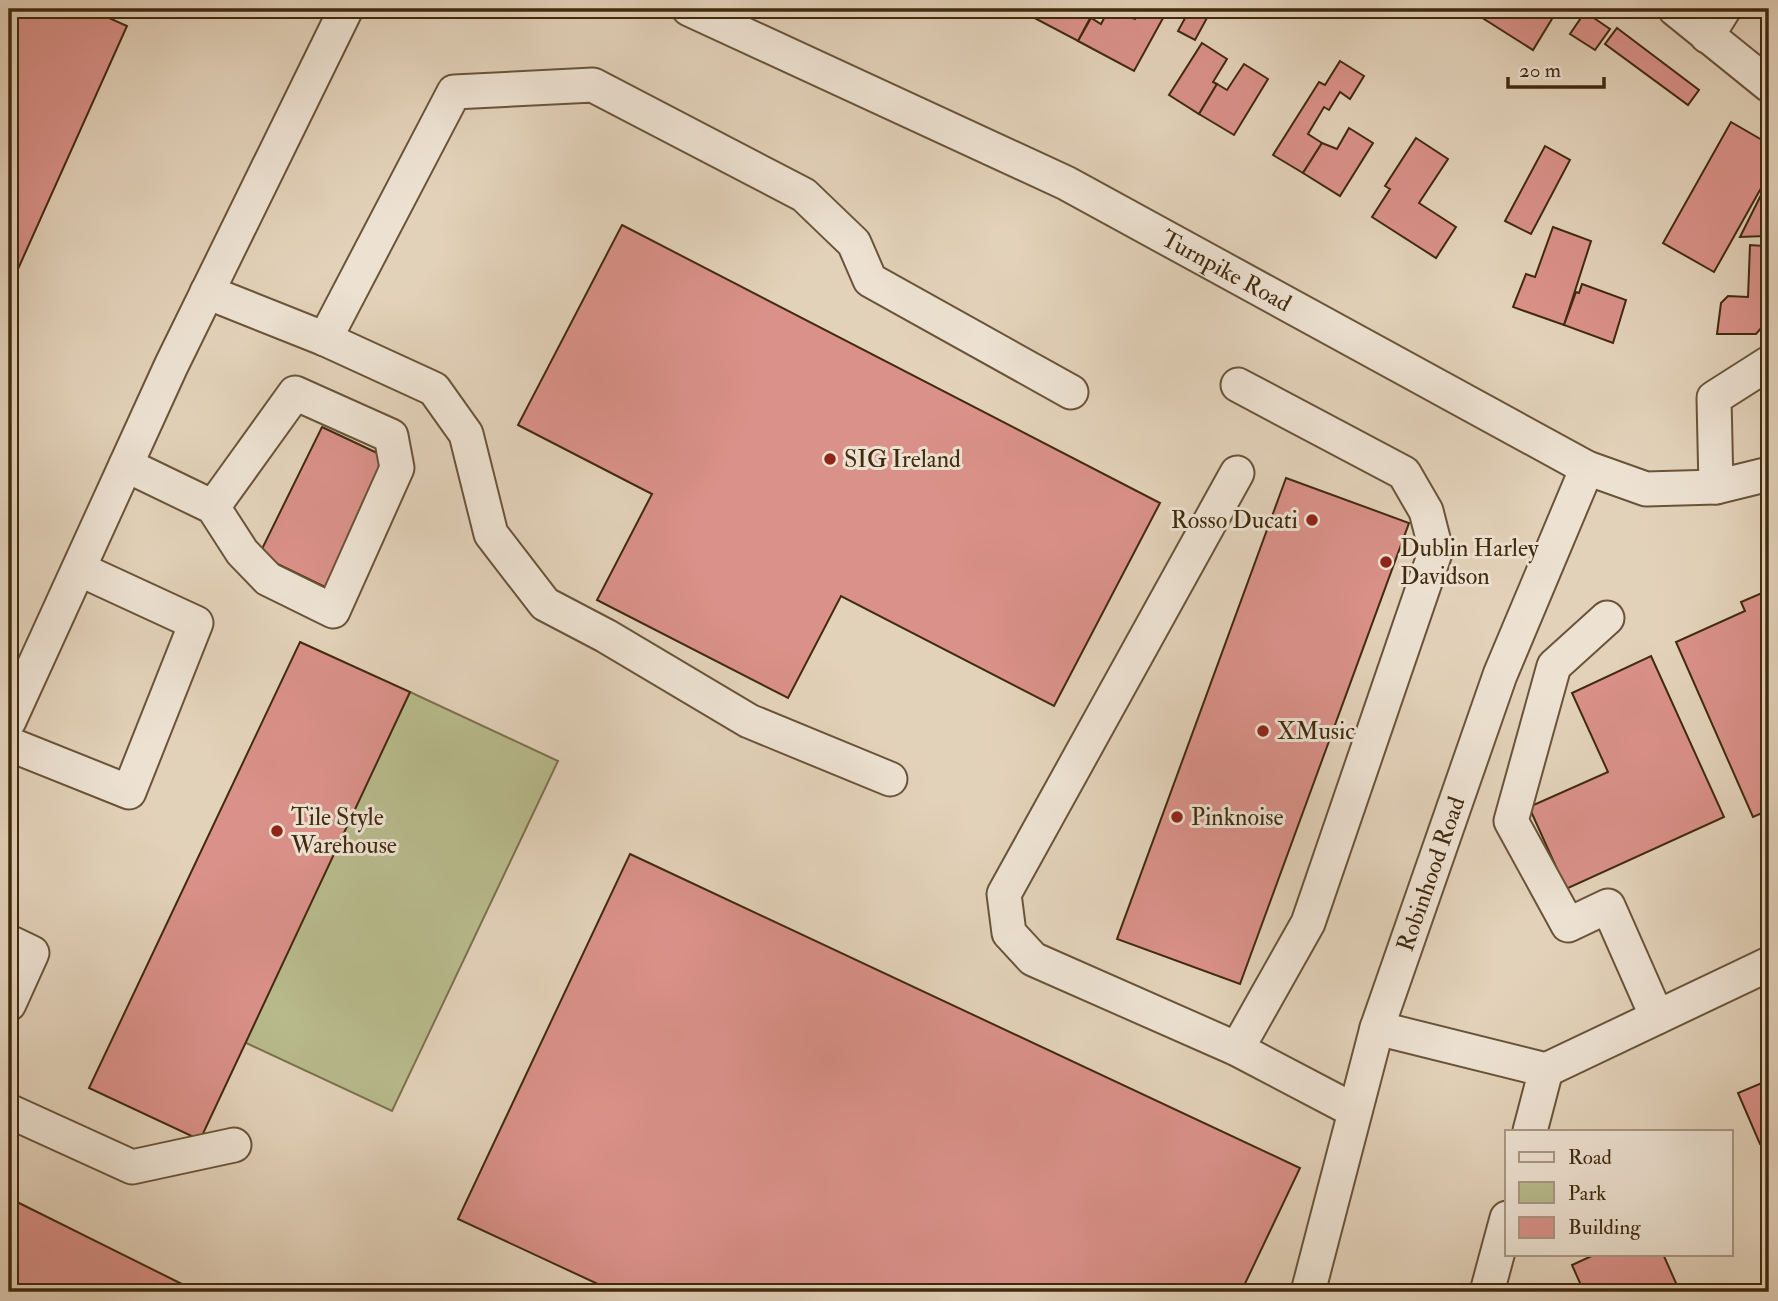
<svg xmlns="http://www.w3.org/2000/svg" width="1778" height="1301" font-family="'IM FELL Double Pica',serif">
<rect width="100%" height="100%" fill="#e3d2ba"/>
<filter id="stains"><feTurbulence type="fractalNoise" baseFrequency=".00286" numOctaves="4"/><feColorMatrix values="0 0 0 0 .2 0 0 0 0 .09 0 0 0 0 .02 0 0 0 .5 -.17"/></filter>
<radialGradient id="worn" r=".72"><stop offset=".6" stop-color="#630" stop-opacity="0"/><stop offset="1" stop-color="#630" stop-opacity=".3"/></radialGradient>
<polygon fill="#b8bb8d" stroke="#7c724e" stroke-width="2" points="410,692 558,761 392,1111 244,1042"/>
<g fill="#da9189" stroke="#412a0e" stroke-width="2">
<polygon points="9,9 89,9 127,26 9,289"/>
<polygon points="1027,9 1095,9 1078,41 1025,13"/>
<polygon points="1109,9 1135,19 1140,9 1168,9 1134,71 1078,41 1091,18 1101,24"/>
<polygon points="1190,9 1208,16 1195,40 1178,31"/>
<polygon points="1491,9 1558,9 1533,50 1484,19"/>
<polygon points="1585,12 1610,29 1595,50 1570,34"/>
<polygon points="1617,28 1699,90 1688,105 1605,44"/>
<polygon points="1202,43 1227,59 1213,82 1217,84 1199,114 1169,95"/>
<polygon points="1340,61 1364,76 1350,99 1340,92 1329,110 1324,107 1308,134 1322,143 1303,173 1273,155 1319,82 1325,85"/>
<polygon points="1244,64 1268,79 1234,135 1199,114 1217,84 1227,90"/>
<polygon points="1731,122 1769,144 1769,174 1714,272 1663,243"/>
<polygon points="1349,128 1373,143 1340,196 1303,173 1322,143 1337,149"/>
<polygon points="1416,138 1448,159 1419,203 1456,227 1436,258 1372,217 1390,189 1385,186"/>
<polygon points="1545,146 1570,160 1531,234 1505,221"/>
<polygon points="1769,179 1769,328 1762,327 1756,334 1717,334 1721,303 1728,296 1748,297 1750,245 1764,246 1765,236 1740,237"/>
<polygon points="622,225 1160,503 1054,706 841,596 788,698 597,600 652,494 518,425"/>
<polygon points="1553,227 1591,241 1564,325 1513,307 1526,274 1535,277"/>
<polygon points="1582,284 1626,300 1613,343 1564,325 1576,292 1579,293"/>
<polygon points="322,427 390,459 327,588 259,555"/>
<polygon points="1286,478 1409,523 1240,984 1117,939"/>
<polygon points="1769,590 1769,810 1753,817 1676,642 1745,611 1741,602"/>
<polygon points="300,642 410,692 200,1140 89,1088"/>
<polygon points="1651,656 1724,817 1566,889 1529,807 1608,772 1572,693"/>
<polygon points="630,854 1300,1168 1241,1292 615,1292 458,1219"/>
<polygon points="1769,1080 1769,1140 1760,1144 1738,1093"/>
<polygon points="9,1198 198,1292 9,1292"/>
<polygon points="1596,1254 1663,1254 1680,1292 1584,1292 1572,1265"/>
</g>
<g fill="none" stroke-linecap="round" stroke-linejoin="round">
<g stroke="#6a5439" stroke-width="37">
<g id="minor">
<path id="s1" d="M 689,9 L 1066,183 L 1587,468 L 1646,489 L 1716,487 L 1769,474"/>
<polyline points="1675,9 1769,85"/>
<polyline points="1707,36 1724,9"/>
<polyline points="207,292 325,339 434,389 466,434 491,534 545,604 606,636 749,721 890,779"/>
<polyline points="325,339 454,92 593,85 804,195 854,243 870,280 1071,392"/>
<polyline points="126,465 213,507 242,552 268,579 333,611 397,468 391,436 295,393 213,507"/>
<polyline points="1237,473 1004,894 1009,933 1033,959 1237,1049 1355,1111"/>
<polyline points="1716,487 1714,398 1769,363"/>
<polyline points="1607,618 1554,666 1511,821 1568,925 1608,906 1657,1017"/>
<polyline points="9,721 171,366 346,9"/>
<polyline points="9,744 129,792 196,623 79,569"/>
<polyline points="9,942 32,953 9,1004"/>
<polyline points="1377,1028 1546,1070 1769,964"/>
<polyline points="1237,1049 1308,923 1436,550 1426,511 1404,473 1238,385"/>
<polyline points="9,1111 132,1167 234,1145"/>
<polyline points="1530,1131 1546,1070"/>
<path id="s2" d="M 1308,1292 L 1377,1028 L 1500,675 L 1587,468"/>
<polyline points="1487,1292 1507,1218"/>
</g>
</g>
<use href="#minor" stroke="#ede2d2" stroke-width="33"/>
</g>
<g fill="#8f2418" stroke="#ede2d2" stroke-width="2.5">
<circle cx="830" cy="459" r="7"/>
<circle cx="1312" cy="520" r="7"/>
<circle cx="1386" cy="562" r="7"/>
<circle cx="1263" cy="731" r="7"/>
<circle cx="1177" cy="817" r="7"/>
<circle cx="277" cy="831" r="7"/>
</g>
<g text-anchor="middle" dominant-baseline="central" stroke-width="6" stroke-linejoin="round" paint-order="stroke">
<g font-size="24" fill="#412a0e" stroke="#ede2d2">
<text stroke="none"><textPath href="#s1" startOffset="598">Turnpike Road</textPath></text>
<text stroke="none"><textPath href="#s2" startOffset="436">Robinhood Road</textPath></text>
</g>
<g font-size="24" fill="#412a0e" stroke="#ede2d2" text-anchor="start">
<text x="844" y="459">SIG Ireland</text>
<text x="1298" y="520" text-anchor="end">Rosso Ducati</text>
<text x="1400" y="548">Dublin Harley<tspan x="1400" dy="28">Davidson</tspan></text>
<text x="1277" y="731">XMusic</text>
<text x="291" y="817">Tile Style<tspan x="291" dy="28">Warehouse</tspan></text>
<text x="1191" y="817">Pinknoise</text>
</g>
</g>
<rect width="1778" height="1301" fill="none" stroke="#e3d2ba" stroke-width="35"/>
<rect x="10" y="10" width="1757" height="1280" fill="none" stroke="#412a0e" stroke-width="3.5"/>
<rect x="18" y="18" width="1743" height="1266" fill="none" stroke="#412a0e" stroke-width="2"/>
<rect x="1505" y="1130" width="228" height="126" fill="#ede2d2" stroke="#a89884" stroke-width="2"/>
<rect x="1519" y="1152" width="35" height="10" fill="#ede2d2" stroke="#a89884" stroke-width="2"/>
<text x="1568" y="1164" font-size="21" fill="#412a0e">Road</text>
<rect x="1519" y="1182" width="35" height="21" fill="#b8bb8d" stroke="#a89884" stroke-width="2"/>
<text x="1568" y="1200" font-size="21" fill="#412a0e">Park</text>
<rect x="1519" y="1217" width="35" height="21" fill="#da9189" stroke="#a89884" stroke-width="2"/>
<text x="1568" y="1234" font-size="21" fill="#412a0e">Building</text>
<path d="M1508 77v10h96v-10" fill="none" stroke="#412a0e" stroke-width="3.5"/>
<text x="1519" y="77" font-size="21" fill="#412a0e" stroke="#ede2d2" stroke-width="5" paint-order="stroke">20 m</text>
<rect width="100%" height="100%" filter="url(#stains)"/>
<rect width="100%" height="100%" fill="url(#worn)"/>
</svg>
